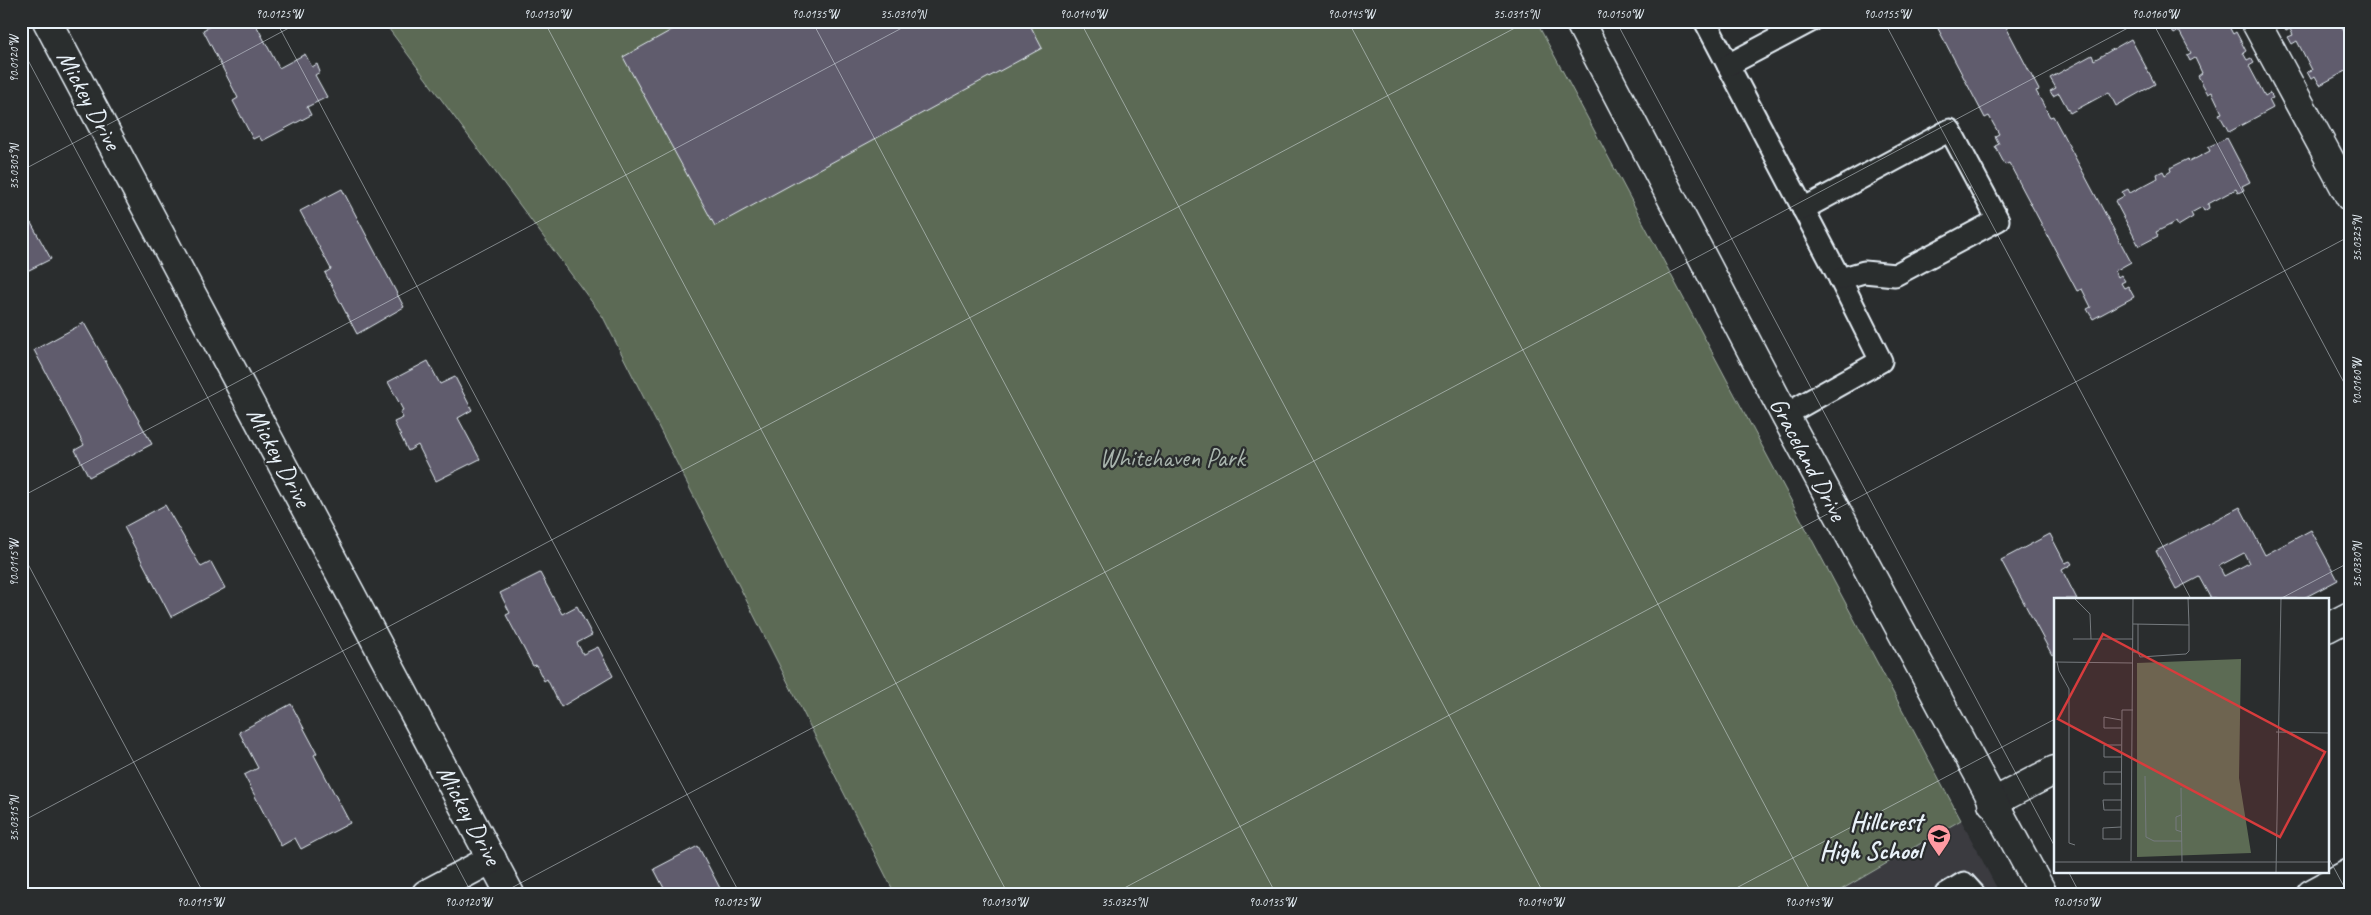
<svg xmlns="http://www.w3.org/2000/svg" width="2371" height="915" font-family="Caveat,sans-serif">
<rect width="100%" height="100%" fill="#2a2d2e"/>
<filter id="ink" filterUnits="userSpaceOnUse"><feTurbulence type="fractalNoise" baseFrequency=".02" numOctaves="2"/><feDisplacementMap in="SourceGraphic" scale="10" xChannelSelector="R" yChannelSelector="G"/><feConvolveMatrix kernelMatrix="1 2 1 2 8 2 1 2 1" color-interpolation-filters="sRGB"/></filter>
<g filter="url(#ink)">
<polygon fill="#3a3b41" points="1961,820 2000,894 1834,894"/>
<polygon fill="#5c6b54" stroke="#a2aea6" points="383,21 1536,21 1961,820 1834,894 895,894 603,317"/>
<g fill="#615c6d" stroke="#e8f1f8" fill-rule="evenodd">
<polygon points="220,21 254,21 279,68 305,54 312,67 317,64 320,72 315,75 327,97 307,107 311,115 262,141 259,136 253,139 233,101 238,98 203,30"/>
<polygon points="688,21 1028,21 1042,48 715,226 623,57"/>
<polygon points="1934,21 2003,21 2039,90 2036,91 2050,117 2053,116 2131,262 2115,271 2118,277 2121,275 2125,281 2121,283 2124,288 2128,286 2134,297 2093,319 2087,309 2091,307 2082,289 2077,291 2009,163 2005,165 1995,146 1999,144 1995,136 1999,134 1989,116 1985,118"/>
<polygon points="2173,21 2226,21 2233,34 2236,32 2246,51 2243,53 2247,60 2251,58 2254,63 2249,66 2265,96 2270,93 2273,98 2269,100 2273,108 2229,132 2219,114 2222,113 2212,92 2208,94 2198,76 2202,73 2195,58 2190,61 2187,55 2191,53 2179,31 2174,34 2171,28 2176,26"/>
<polygon points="2280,21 2339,21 2350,43 2350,69 2320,85 2315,76 2311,79 2307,72 2312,70 2297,41 2292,44 2288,37 2293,35 2290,29 2286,31"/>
<polygon points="2131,39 2155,84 2116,106 2109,92 2070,113 2059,93 2053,96 2050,91 2056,88 2050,78 2092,55 2094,60"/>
<polygon points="2227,138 2250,182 2242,186 2244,190 2238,193 2236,189 2208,204 2209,208 2204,211 2202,207 2191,213 2193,217 2178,226 2176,222 2156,232 2158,236 2139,246 2115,201 2124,196 2122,192 2128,189 2130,193 2158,178 2157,174 2163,171 2165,175 2171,171 2170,168 2188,159 2189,162 2210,151 2208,147"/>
<polygon points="342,189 404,307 357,334 325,273 331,269 300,211"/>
<polygon points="21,223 23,227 31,223 51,259 21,274"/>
<polygon points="84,323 152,444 89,477 75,450 84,445 34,350"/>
<polygon points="428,361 440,384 455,377 472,410 458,418 480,459 436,481 418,445 408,451 394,422 403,418 400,412 403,410 388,382"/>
<polygon points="165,505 201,567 211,562 225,588 171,617 124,527"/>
<path d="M 2240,507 L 2265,555 L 2311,530 L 2338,580 L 2302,599 L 2211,599 L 2199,577 L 2176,589 L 2156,551 ZM 2244,553 L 2249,563 L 2224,576 L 2219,566 Z"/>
<polygon points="2050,534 2065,563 2070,561 2072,564 2062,570 2077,599 2055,599 2055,653 2052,655 2001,560"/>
<polygon points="540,573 562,614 577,606 592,635 577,643 583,654 598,647 613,676 561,707 547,679 544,681 536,665 533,666 506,615 510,613 500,593"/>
<polygon points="291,704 317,753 314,755 350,823 301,849 295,838 281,846 244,775 258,768 239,732"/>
<polygon points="698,846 723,894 667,894 654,869"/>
</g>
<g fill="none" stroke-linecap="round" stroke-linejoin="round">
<g stroke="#e8f1f8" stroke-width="25">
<g id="service">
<polyline points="1705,21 1840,279 1881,361 1785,415"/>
<polyline points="1728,65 1811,21"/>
<polyline points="1803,209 1950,130 1998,220 1895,275 1864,272 1840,279"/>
<polyline points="1946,894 1964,883 1974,894"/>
</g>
</g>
<g stroke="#e8f1f8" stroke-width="31">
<g id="minor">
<polyline points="47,21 510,894"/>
<polyline points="2255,21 2350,197"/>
<polyline points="2327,628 2350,616"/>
<polyline points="1992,803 2055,770"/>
<polyline points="426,894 492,859"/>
<polyline points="2311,894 2350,873"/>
</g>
</g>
<g stroke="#e8f1f8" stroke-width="31">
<polyline id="tertiary" points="1579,21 1785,415 2043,894"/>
</g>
<use href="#service" stroke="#2a2d2e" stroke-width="21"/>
<use href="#minor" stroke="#2a2d2e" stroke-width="28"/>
<use href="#tertiary" stroke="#2a2d2e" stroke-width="28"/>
</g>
</g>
<path fill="none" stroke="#e8f1f8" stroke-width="1" stroke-opacity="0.45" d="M 276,21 L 740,894M 544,21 L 1008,894M 812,21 L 1276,894M 1080,21 L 1544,894M 1348,21 L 1812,894M 1616,21 L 2055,847M 1884,21 L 2191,599M 2152,21 L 2350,394M 21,47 L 472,894M 21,171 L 302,21M 21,497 L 915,21M 21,551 L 204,894M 2280,599 L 2350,562M 21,822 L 1528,21M 2327,855 L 2348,894M 2068,871 L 2080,894M 500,894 L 2141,21M 1113,894 L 2350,236M 1725,894 L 2055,719M 2338,894 L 2350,888"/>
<defs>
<g id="school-pin" transform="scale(1.25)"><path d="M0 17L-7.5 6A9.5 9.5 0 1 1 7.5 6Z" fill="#ff9aa2" stroke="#2a2d2e"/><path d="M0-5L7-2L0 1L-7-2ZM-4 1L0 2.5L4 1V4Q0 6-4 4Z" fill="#111"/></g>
</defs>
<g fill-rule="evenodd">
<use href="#school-pin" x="1939" y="836"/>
</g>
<g text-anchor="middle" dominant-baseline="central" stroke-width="4.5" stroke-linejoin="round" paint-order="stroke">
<g font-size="25" fill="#e8f1f8" stroke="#2a2d2e">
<text transform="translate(89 100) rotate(62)">Mickey Drive</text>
<text transform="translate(279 457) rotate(62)">Mickey Drive</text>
<text transform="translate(1808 459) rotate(62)">Graceland Drive</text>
<text transform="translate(469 815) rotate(62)">Mickey Drive</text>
</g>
<g font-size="25" fill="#a9b5ae" stroke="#2a2d2e">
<text x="1172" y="458">Whitehaven Park</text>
</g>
<g font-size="25" font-weight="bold" fill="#e8f1f8" stroke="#2a2d2e" text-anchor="end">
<text x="1922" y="822">Hillcrest<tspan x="1922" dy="29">High School</tspan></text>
</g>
</g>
<g transform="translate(2054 598)">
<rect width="275" height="275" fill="#2a2d2e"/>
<path d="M 187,61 L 185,180 L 197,255 L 83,259 L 83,65 Z" fill="#5c6b54"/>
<path fill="none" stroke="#767b7f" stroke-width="1" d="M 20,0 L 36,16 L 37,41M 134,0 L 135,27M 79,26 L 135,27 L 135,53 L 132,56 L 86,59 L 84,54 L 79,54M 84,26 L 84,54M 19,41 L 79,41M 1,64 L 79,65M 3,64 L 5,73 L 15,91 L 15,245 L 21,247M 67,122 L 50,119 L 50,130 L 67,130M 222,134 L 275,135M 67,159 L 50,159 L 50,147 L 67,147M 91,178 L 92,239 L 100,243 L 128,243M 67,186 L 50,186 L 50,174 L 67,174M 127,190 L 128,264M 67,212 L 50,212 L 49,202 L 67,202M 127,217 L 122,219 L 122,232 L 128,234M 67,229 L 49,230 L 49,241 L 67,241 L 68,112 L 79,112M 77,263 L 79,0M 0,264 L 275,264M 222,275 L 227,0"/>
<path fill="#d83c3d" fill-opacity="0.15" stroke="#d83c3d" stroke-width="2.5" d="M 49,36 L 271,154 L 226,239 L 4,121 Z"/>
<rect width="275" height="275" fill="none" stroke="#e8f1f8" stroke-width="2.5"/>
</g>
<rect width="2371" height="915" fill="none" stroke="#2a2d2e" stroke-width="55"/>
<rect x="28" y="28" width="2316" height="860" fill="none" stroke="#e8f1f8" stroke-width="2"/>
<g font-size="12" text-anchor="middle" fill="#e8f1f8">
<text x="279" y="18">90.0125°W</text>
<text x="547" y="18">90.0130°W</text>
<text x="815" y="18">90.0135°W</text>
<text x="903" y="18">35.0310°N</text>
<text x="1083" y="18">90.0140°W</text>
<text x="1351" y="18">90.0145°W</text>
<text x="1516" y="18">35.0315°N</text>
<text x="1619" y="18">90.0150°W</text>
<text x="1887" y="18">90.0155°W</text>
<text x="2155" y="18">90.0160°W</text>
<text transform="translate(14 59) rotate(-90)" y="4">90.0120°W</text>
<text transform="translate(14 167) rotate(-90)" y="4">35.0305°N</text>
<text transform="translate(2357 239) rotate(-90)" y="4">35.0325°N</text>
<text transform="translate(2357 382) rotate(-90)" y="4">90.0160°W</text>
<text transform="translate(14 563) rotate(-90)" y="4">90.0115°W</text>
<text transform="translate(2357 565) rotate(-90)" y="4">35.0330°N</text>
<text transform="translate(14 819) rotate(-90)" y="4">35.0315°N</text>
<text x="200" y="906">90.0115°W</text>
<text x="468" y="906">90.0120°W</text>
<text x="736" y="906">90.0125°W</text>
<text x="1004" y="906">90.0130°W</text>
<text x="1124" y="906">35.0325°N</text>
<text x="1272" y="906">90.0135°W</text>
<text x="1540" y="906">90.0140°W</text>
<text x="1808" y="906">90.0145°W</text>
<text x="2076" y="906">90.0150°W</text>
</g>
</svg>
